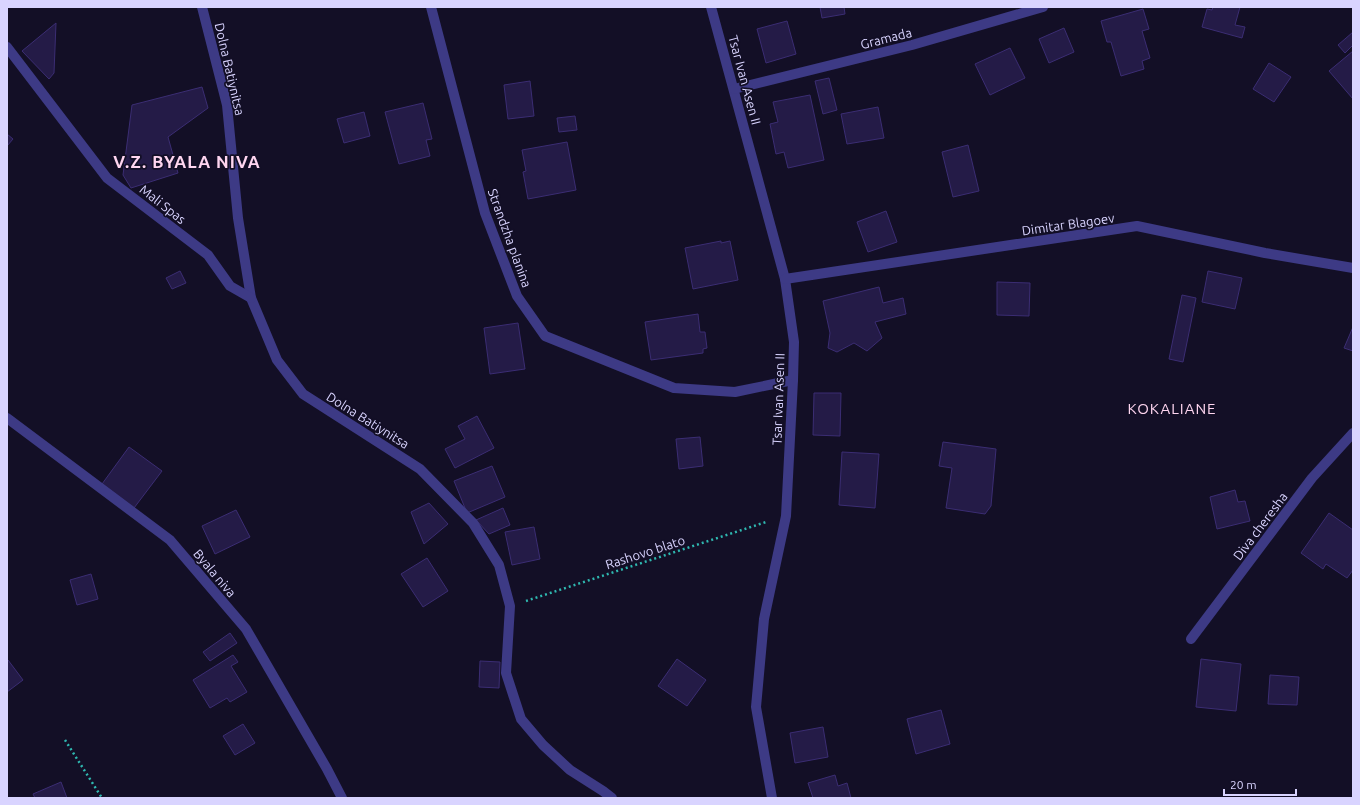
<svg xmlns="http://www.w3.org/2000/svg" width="1360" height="805" font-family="Ubuntu,sans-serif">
<rect width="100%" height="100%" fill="#130f26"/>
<g fill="#241b47" stroke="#3b2d73">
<polygon points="820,7 844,7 845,14 822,18"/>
<polygon points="1213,7 1240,7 1235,25 1245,27 1242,38 1202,27 1207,9 1212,10"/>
<polygon points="1143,9 1149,29 1142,31 1150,58 1142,61 1144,69 1121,76 1111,42 1107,42 1101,21"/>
<polygon points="787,21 796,54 766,63 757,29"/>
<polygon points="56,23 54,73 49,79 22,51"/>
<polygon points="1064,28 1074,52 1049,63 1039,39"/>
<polygon points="1353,32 1353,45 1345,53 1338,45"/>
<polygon points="1010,48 1025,78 990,95 975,64"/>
<polygon points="1353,51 1353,99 1329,71"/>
<polygon points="1269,63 1291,77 1274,102 1253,89"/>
<polygon points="829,78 837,110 823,114 815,81"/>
<polygon points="530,81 534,116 508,119 504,85"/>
<polygon points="202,87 208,108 168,137 178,173 131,188 123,175 132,105"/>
<polygon points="810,95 824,160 788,168 784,152 776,154 770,124 778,122 773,102"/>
<polygon points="423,103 432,139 426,140 430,156 399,164 385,112"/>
<polygon points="878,107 884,138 847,144 841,114"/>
<polygon points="364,112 370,136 344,143 337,119"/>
<polygon points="575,116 577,130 559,132 557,118"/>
<polygon points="7,134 13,139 7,146"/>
<polygon points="567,142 576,190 528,199 523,172 526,171 522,150"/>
<polygon points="968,145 979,191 953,197 942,152"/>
<polygon points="886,211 897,242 868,252 857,222"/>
<polygon points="721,241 721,243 730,241 738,280 693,289 685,248"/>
<polygon points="180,271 186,283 172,289 166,278"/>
<polygon points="1208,271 1242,278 1235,309 1202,302"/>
<polygon points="997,282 1030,283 1029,316 997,315"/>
<polygon points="879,287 883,303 903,298 906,314 875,322 882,338 867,351 854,343 837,352 828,348 830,333 823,301"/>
<polygon points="1182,295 1196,298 1183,362 1169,359"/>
<polygon points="698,314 700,332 705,332 707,348 703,349 703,353 651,360 645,322"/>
<polygon points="518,323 525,369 490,374 484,328"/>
<polygon points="1353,327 1353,351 1344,348"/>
<polygon points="814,393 841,393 840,436 813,435"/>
<polygon points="477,416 494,448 455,468 445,449 465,439 458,426"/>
<polygon points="700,437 703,466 679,469 676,439"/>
<polygon points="943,442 996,449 991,506 985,514 946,508 952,468 939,466"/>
<polygon points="129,447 162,471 134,508 102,484"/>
<polygon points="842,452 879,454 875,508 839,505"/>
<polygon points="492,466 505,497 467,513 454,481"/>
<polygon points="1235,490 1238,502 1245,501 1250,521 1217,529 1210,497"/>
<polygon points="429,503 448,524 424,544 411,512"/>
<polygon points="503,508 510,525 489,534 476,520"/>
<polygon points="236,510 250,537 215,554 202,526"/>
<polygon points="1329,513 1353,530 1353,570 1347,578 1326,564 1323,569 1301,553"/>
<polygon points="534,527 540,559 512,565 505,532"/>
<polygon points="427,558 448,591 423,607 401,574"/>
<polygon points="91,574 98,599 77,605 70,580"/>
<polygon points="230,633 237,643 210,661 203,652"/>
<polygon points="233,655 238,662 231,666 247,692 230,702 227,698 210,708 193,680"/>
<polygon points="677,659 706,680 687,706 658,686"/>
<polygon points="1201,659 1241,664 1236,711 1196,707"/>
<polygon points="8,660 23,680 7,692 7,661"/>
<polygon points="480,661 500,662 499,688 479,687"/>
<polygon points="1270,675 1299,677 1297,705 1268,704"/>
<polygon points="941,710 950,744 916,754 907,719"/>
<polygon points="243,724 255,743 235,755 223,736"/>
<polygon points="823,727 828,757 795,763 790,733"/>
<polygon points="835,775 838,786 847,783 851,798 813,798 808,783"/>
<polygon points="61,782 67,798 35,798 33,794"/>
</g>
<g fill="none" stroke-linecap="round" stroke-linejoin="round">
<g stroke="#2fb8b0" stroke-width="2.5" stroke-dasharray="2 3" stroke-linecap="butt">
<polyline points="526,601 766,522"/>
<polyline points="65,740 102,798"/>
</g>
<g stroke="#3d3a85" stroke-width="10">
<polyline points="202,7 227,105 238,218 251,298 277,360 303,394 420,469 473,523 499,565 510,606 506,673 521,719 543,745 570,770 603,791 612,798"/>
<polyline points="431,7 485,213 517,296 545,336 674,388 735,392 793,380"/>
<polyline points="711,7 785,279 794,342 793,380 786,516 764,619 756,707 772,798"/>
<polyline points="7,47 107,178 208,255 230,286 251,298"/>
<polyline points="734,89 912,45 1043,7"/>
<polyline points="785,279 1137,226 1265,253 1353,268"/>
<polyline points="7,418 170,540 246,629 327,769 342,798"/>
<polyline points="1191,639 1312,478 1353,433"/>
</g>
</g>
<g text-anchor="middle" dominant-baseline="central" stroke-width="3.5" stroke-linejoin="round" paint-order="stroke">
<g font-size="13" fill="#d9d4ff" stroke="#130f26">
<text transform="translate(886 38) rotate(-14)">Gramada</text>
<text transform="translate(230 69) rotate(77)">Dolna Batiynitsa</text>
<text transform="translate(745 80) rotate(75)">Tsar Ivan Asen II</text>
<text transform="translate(163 204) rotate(38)">Mali Spas</text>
<text transform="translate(1068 224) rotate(-8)">Dimitar Blagoev</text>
<text transform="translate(510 238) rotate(70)">Strandzha planina</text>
<text transform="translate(778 399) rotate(-88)">Tsar Ivan Asen II</text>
<text transform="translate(368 420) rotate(32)">Dolna Batiynitsa</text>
<text transform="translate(1260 526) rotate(-53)">Diva cheresha</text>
<text transform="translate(645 552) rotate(-18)">Rashovo blato</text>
<text transform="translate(215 573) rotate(50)">Byala niva</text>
</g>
<g font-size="15" letter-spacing="1" fill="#ffd6f0" stroke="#130f26">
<text x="1172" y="408">KOKALIANE</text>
</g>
<g font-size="17" font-weight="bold" letter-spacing="1" fill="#ffd6f0" stroke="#130f26">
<text x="187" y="161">V.Z. BYALA NIVA</text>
</g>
</g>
<rect width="1360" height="805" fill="none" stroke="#d9d4ff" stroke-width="16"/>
<path d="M1224 789v6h72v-6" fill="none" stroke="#d9d4ff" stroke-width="2"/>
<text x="1230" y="789" font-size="12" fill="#d9d4ff" stroke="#130f26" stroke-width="3" paint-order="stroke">20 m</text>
</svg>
